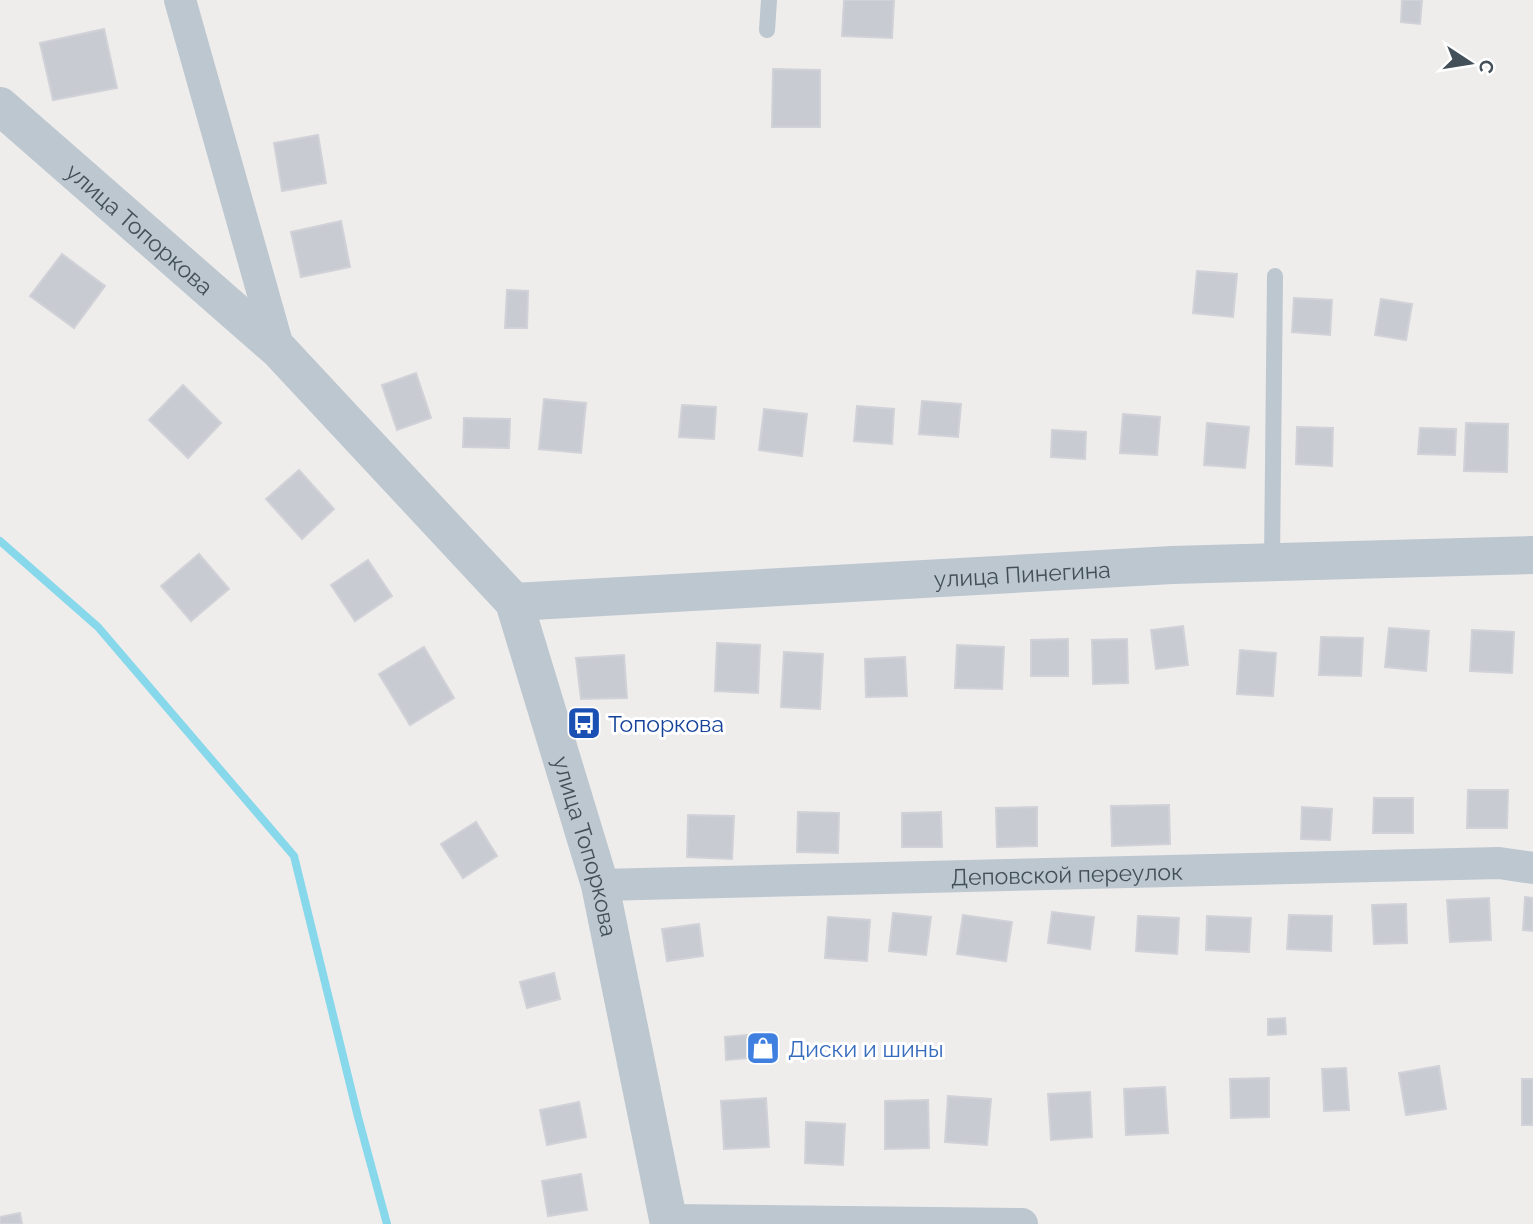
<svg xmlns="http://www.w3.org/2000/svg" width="1533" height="1224" font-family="Raleway,sans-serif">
<rect width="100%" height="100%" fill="#efecec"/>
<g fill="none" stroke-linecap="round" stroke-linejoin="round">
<polyline stroke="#86d8ea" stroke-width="8" points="0,541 98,627 294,856 358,1117 387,1224"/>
</g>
<g fill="#c8cbd1" stroke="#d0d2d8" stroke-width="2">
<polygon points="844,0 894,0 892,38 842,36"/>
<polygon points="1402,0 1422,0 1420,24 1401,22"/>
<polygon points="104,29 117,88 53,100 40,43"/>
<polygon points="773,69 820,70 820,127 772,127"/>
<polygon points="318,135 326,183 282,191 274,143"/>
<polygon points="341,221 350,267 301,277 291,232"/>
<polygon points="62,254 105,286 74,328 30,296"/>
<polygon points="1197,271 1237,274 1233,317 1193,313"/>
<polygon points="507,290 528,291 527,328 505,328"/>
<polygon points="1294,298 1332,300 1330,335 1292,332"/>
<polygon points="1381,299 1412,304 1406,340 1375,335"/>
<polygon points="416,373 431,418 397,430 382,385"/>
<polygon points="183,385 221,423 188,458 149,420"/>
<polygon points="544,399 586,403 581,453 539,449"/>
<polygon points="922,401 961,404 958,437 919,434"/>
<polygon points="682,405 716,407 714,439 679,437"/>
<polygon points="857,406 894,409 892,444 854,441"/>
<polygon points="764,409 807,414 802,456 759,450"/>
<polygon points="1123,414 1160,417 1157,455 1120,453"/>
<polygon points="464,418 510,419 509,448 463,447"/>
<polygon points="1207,423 1249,427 1245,468 1204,465"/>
<polygon points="1466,423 1508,424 1507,472 1464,471"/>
<polygon points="1297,427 1333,428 1332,466 1296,464"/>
<polygon points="1420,428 1456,429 1455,455 1418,454"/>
<polygon points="1052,430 1086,432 1085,459 1051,457"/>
<polygon points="299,470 334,509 302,539 266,499"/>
<polygon points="199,554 229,589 191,621 161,586"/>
<polygon points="368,560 392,596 355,621 331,585"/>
<polygon points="1183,626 1188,665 1156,669 1151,630"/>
<polygon points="1389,628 1429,631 1426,671 1385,667"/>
<polygon points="1472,630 1514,632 1512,673 1470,671"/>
<polygon points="1321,637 1363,638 1361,676 1319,675"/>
<polygon points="1068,639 1068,676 1031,676 1031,640"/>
<polygon points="1127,639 1128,683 1093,684 1092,640"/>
<polygon points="717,643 760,645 758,693 715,691"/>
<polygon points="957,645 1004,647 1002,689 955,688"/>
<polygon points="424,647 454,698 410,725 379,674"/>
<polygon points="1240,650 1276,653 1273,696 1237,694"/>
<polygon points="784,652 823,654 820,709 781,707"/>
<polygon points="624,655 627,698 581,699 576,658"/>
<polygon points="905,657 907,696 866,697 865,659"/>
<polygon points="1468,790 1508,790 1507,828 1467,828"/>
<polygon points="1374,798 1413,798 1413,833 1373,833"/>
<polygon points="1169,805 1170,844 1112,846 1111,806"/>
<polygon points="1037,807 1037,846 997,847 996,808"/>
<polygon points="1302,807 1332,809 1330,840 1301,839"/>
<polygon points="798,812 839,813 838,853 797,852"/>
<polygon points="941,812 942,847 902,847 902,813"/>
<polygon points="688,815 734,816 732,859 687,857"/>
<polygon points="476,822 497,856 463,878 441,844"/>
<polygon points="1525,897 1533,898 1533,931 1523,930"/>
<polygon points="1489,898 1491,940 1450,942 1447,900"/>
<polygon points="1406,904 1407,943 1374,944 1372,905"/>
<polygon points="1052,912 1094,917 1090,949 1048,943"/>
<polygon points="893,913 931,917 926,955 889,951"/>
<polygon points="963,915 1012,922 1006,961 957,954"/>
<polygon points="1289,915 1332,916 1331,951 1287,949"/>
<polygon points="1138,916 1179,918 1177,954 1136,951"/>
<polygon points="1207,916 1251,918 1249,952 1206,950"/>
<polygon points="828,917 870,920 867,961 825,958"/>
<polygon points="699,924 703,956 667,961 662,929"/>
<polygon points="554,973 560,999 527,1008 520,982"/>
<polygon points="1285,1018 1286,1034 1268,1035 1268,1019"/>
<polygon points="771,1033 773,1056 726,1060 725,1037"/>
<polygon points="1439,1066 1446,1109 1406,1115 1399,1073"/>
<polygon points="1346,1068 1349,1110 1324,1111 1322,1069"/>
<polygon points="1269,1078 1269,1117 1231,1118 1230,1079"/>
<rect x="1522" y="1079" width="11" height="46"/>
<polygon points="1165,1087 1168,1133 1126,1135 1124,1089"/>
<polygon points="1090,1092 1092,1137 1051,1140 1048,1094"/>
<polygon points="948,1096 991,1099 987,1145 945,1142"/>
<polygon points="766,1098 769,1147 724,1149 721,1101"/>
<polygon points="928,1100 929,1148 885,1149 885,1101"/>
<polygon points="579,1102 586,1137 547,1145 540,1110"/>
<polygon points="806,1122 845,1124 843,1165 805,1163"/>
<polygon points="581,1174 587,1210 548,1216 542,1181"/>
<polygon points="20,1213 22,1224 0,1224 0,1217"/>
</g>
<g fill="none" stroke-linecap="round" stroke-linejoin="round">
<g stroke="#bcc7cf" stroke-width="16">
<polyline points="767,30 769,0"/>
<polyline points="1272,561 1275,276"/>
</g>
<g stroke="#bcc7cf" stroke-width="32">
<polyline points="180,0 279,350"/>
<path id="s1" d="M 600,885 L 1499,863 L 1533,868"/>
<polyline points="669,1220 1022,1224"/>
</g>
<g stroke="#bcc7cf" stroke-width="38">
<path id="s2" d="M 0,106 L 279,350 L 514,602 L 600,885 L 669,1224"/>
<path id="s3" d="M 514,602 L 1172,565 L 1533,555"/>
</g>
</g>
<defs>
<g id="bus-square" transform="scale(1.75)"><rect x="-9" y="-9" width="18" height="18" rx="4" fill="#1a4fb4" stroke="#fff"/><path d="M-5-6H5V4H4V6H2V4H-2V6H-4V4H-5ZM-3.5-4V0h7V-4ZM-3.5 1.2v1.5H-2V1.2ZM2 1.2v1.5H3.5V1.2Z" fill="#fff"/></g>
<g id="shop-square" transform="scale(1.75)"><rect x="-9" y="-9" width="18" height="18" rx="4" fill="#3f7fe0" stroke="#fff"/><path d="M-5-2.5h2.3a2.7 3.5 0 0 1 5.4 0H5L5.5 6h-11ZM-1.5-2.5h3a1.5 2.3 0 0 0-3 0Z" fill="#fff"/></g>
</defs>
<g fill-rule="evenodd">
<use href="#bus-square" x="584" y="723"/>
<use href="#shop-square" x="763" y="1048"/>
</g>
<g text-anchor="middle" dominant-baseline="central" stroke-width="6" stroke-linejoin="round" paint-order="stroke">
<g font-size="23" fill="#445059" stroke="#fff">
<text stroke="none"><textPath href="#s2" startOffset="186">улица Топоркова</textPath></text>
<text stroke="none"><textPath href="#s3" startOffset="509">улица Пинегина</textPath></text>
<text stroke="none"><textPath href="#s2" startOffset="970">улица Топоркова</textPath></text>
<text stroke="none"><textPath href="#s1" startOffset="467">Деповской переулок</textPath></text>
</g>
<g font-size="23" fill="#164399" stroke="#fff" text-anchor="start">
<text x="608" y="723">Топоркова</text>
</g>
<g font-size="23" fill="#366cbe" stroke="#fff" text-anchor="start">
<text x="788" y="1048">Диски и шины</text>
</g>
</g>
<g transform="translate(1470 63) rotate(102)" stroke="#ffffff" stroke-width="5" paint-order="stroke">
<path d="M0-5L12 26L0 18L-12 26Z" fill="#445059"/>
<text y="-10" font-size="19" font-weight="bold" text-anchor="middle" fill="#445059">С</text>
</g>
</svg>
